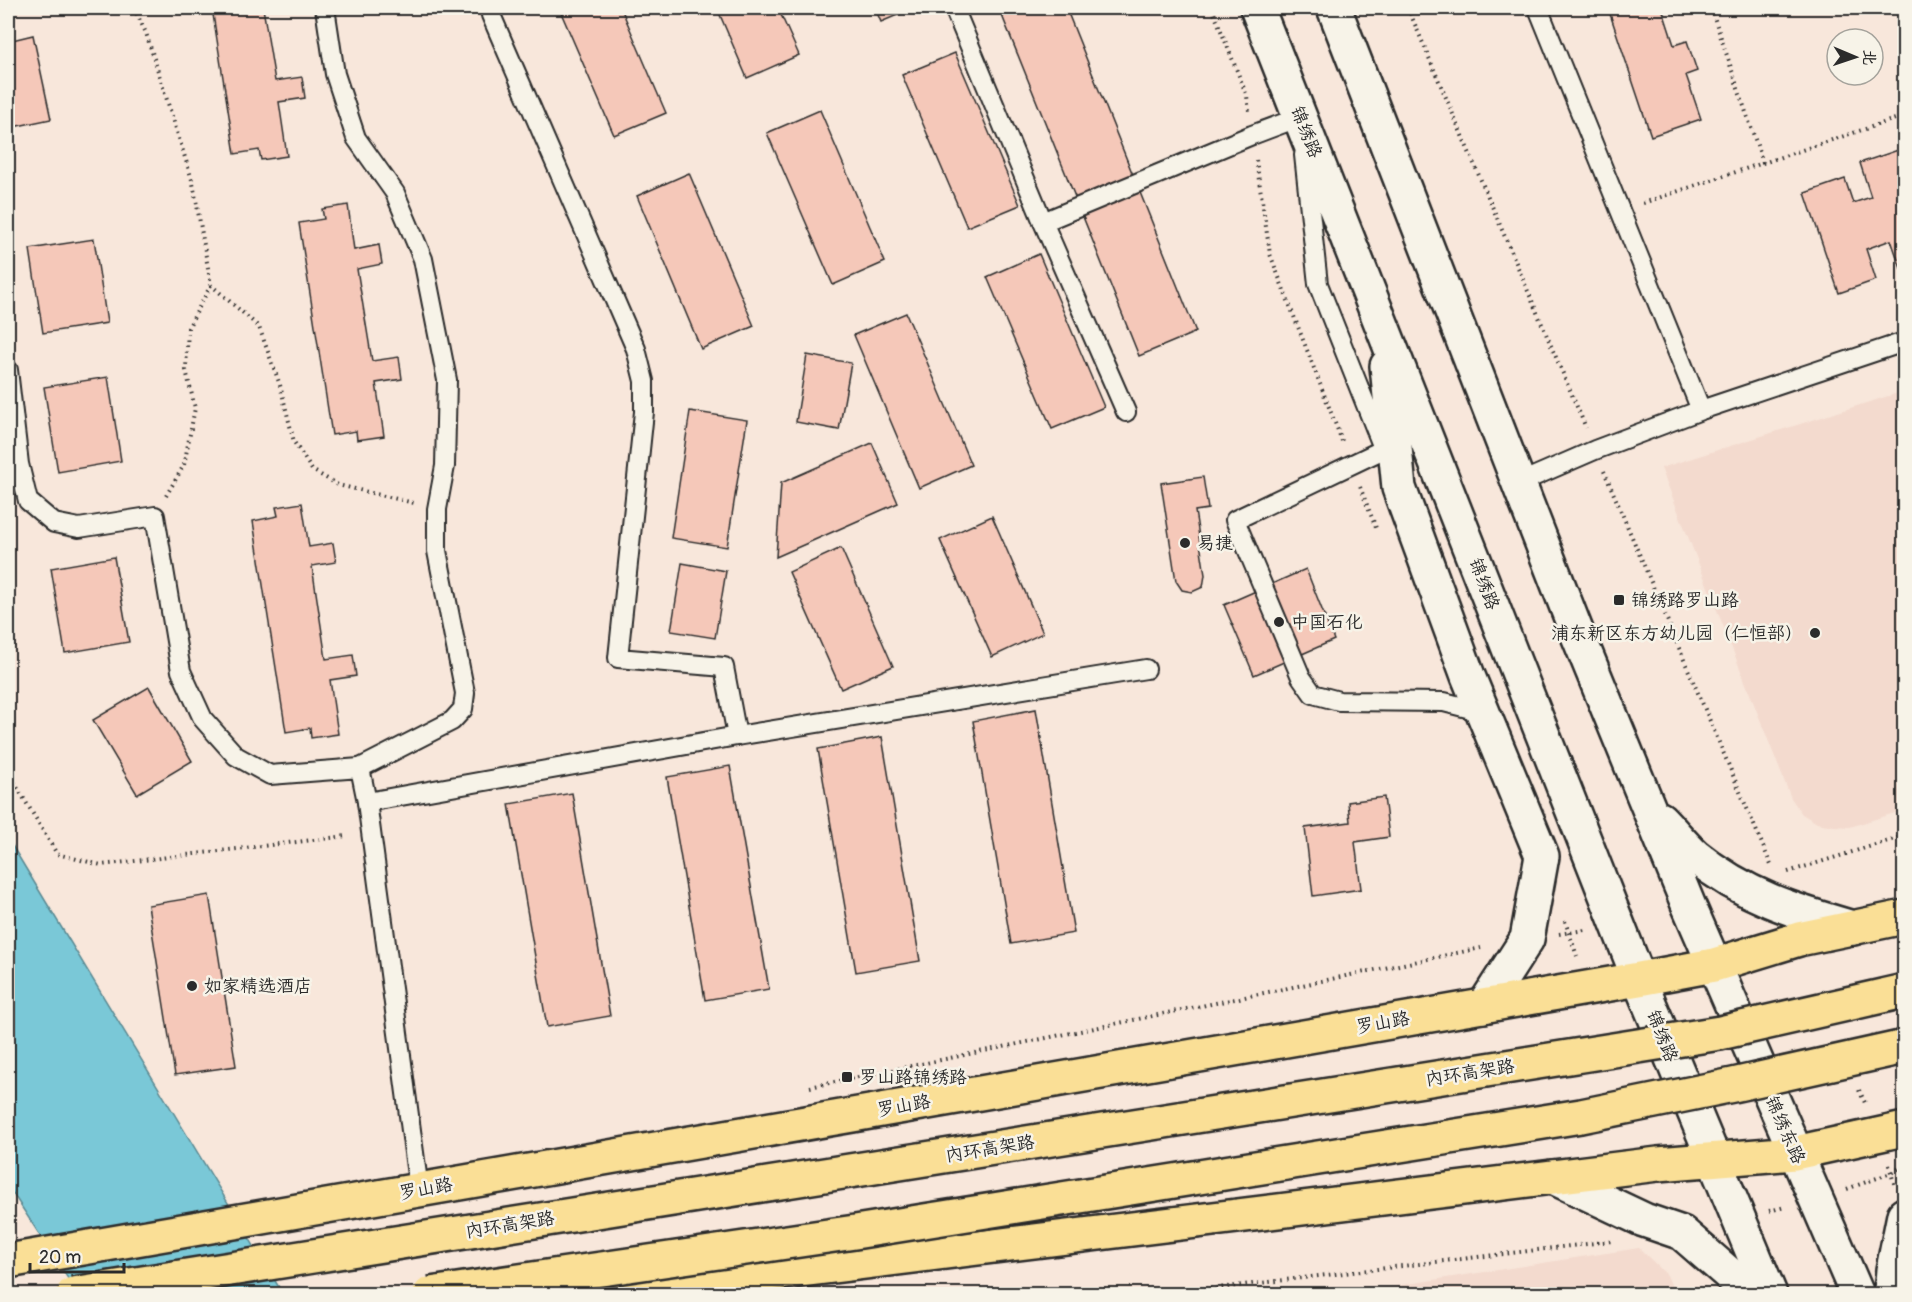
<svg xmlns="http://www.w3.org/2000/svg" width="1912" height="1302" font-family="Pangolin,'LXGW WenKai TC',sans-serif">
<rect width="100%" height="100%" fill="#f8e7db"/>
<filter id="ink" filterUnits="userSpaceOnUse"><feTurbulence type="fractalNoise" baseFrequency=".0167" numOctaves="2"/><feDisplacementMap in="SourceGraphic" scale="12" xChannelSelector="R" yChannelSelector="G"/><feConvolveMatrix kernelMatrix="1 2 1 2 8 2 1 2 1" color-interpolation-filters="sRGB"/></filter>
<g filter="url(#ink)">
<g fill="#f3dace">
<polygon points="1904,391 1904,810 1850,827 1834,826 1817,823 1802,814 1791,798 1661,468"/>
<polygon points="1639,1248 1667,1275 1675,1294 1343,1294"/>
</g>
<polygon fill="#7ac8d7" stroke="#5a8992" stroke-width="1.5" points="8,839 283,1294 78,1294 8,1186"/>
<g fill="#f5c8b9" stroke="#2b2b2b" stroke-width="1.5">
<polygon points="212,8 263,8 275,81 302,77 305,98 279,102 287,156 261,160 259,150 235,154"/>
<polygon points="559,8 621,8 666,113 614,135"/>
<polygon points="717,8 778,8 799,55 747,78"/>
<polygon points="875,8 914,8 881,22"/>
<polygon points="999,8 1066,8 1196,332 1139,356"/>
<polygon points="1608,8 1662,8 1674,45 1687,41 1697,71 1686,75 1701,119 1651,136"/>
<polygon points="33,35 51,119 8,128 8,41"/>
<polygon points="955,53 1020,205 967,227 902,75"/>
<polygon points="820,110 885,262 833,285 767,133"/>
<polygon points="1904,148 1904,277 1891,240 1866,249 1876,280 1839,293 1805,193 1845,179 1853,203 1871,197 1860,163"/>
<polygon points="689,173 754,326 701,349 637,196"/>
<polygon points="348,205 354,250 379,245 382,264 357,269 372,361 399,357 402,379 376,383 384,436 357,440 356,431 332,435 299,223 324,219 322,209"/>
<polygon points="94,239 107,323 43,333 30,249"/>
<polygon points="1039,254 1104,407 1052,429 987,277"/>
<polygon points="906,313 971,465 919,488 854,335"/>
<polygon points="807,355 851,363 839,430 796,422"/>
<polygon points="108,377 121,461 58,472 44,387"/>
<polygon points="690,411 747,420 727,547 671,538"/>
<polygon points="872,443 898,503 776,557 781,483"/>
<polygon points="1203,477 1208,509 1195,511 1205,575 1203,587 1192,592 1182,590 1176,581 1161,483"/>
<polygon points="302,503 309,547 333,543 336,562 312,566 326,659 353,655 356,676 330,680 338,734 311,738 310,728 286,732 253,521 278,516 276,507"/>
<polygon points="992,516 1043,633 992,657 940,540"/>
<polygon points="841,548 893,666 841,689 789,572"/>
<polygon points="114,557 129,642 65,653 51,568"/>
<polygon points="682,563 726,571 715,638 671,631"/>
<polygon points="1306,569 1334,640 1254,675 1224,605"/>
<polygon points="149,687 192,761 137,794 93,720"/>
<polygon points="1036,709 1074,933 1011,944 973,721"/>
<polygon points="882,737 920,961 856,972 818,749"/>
<polygon points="730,766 769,989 705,1000 667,777"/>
<polygon points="572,793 610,1016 547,1027 509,804"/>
<polygon points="1384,797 1389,837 1355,842 1361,889 1313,896 1305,828 1350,822 1348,802"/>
<polygon points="209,895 236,1066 175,1075 148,905"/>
</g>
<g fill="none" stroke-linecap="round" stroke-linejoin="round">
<g stroke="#2b2b2b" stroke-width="22">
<g id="service">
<polyline points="325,8 335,74 356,138 395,193 423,259 447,380 445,466 437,509 437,551 465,693 463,709 452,721 360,768"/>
<polyline points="490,8 491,15 636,349 644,381 644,412 618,658 724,667 737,736"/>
<polyline points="954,8 1043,222 1126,412"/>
<polyline points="1538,8 1701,410 1904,342"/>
<polyline points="1304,155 1318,284 1385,453"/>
<polyline points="1043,222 1252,135 1300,117 1301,122"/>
<polyline points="8,370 19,464 28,501 54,523 79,528 155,516 181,671 203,719 236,756 270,775 360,768 367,802 419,1190"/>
<polyline points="1384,449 1235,520 1301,677 1313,694 1339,701 1444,702 1483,712"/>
<polyline points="1519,483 1595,450 1701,410"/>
<polyline points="367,802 737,736 1146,669"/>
</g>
</g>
<g stroke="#2b2b2b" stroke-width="38">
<g id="secondary">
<polyline points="1257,8 1639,979 1770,1294"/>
<polyline points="1334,8 1575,628 1688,904 1857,1294"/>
<polyline points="1387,366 1399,488 1468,676 1542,856 1527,939 1484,1006"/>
<path d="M 1660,819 C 1672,831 1683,845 1695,856 C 1744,896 1794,911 1853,928"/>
<polyline points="1553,1177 1644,1220 1682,1233 1752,1294"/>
<polyline points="1891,1294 1893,1270 1904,1215"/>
</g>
</g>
<g stroke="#2b2b2b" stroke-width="38">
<g id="primary">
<polyline points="8,1261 1639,979 1714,965 1799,939 1904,917"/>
<polyline points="606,1294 1658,1164 1795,1153 1904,1129"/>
</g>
</g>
<g stroke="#2b2b2b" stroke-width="4" stroke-dasharray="1.5 4.5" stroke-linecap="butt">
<polyline points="134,8 146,33 193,183 211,285 259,327 280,385 294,442 312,470 338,485 414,503"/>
<polyline points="1212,8 1247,96 1249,111"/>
<polyline points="1408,8 1586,428"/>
<polyline points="1711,8 1763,163"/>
<polyline points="1256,160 1270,254 1342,441"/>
<polyline points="1643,203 1904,116"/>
<polyline points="1604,471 1771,865"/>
<polyline points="1360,487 1376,528"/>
<polyline points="166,496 184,465 195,408 186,370 188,328 211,285"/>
<polyline points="8,772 57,854 101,865 347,836"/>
<polyline points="1788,872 1904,836"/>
<polyline points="1565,921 1577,956"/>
<polyline points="1559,934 1585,930"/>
<polyline points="810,1087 1481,948"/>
<polyline points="1859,1090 1866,1105"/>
<polyline points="1889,1165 1895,1187"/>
<polyline points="1847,1189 1891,1173 1904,1166"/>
<polyline points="1769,1211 1785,1207"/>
<polyline points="1168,1294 1612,1241"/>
</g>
<use href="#service" stroke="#f7f3e8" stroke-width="18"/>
<use href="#secondary" stroke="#f7f3e8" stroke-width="33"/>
<use href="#primary" stroke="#fadf96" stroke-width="33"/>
<g stroke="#2b2b2b" stroke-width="38" stroke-linecap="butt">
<g id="trunk-bridge">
<polyline points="73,1294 1720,1033 1904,991"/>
<polyline points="430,1294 855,1232 1581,1116 1733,1085 1904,1047"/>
</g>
</g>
<use href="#trunk-bridge" stroke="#fadf96" stroke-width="33"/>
</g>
</g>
<g fill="#2b2b2b" stroke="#f7f3e8" stroke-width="2">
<circle cx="1185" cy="543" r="6"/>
<rect x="1613" y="594" width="12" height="12" rx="3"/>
<circle cx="1279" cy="622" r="6"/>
<circle cx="1815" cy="633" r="6"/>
<circle cx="192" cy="986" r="6"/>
<rect x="841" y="1071" width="12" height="12" rx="3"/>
</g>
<g text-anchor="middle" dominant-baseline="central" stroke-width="5" stroke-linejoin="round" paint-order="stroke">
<g font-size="18" fill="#2b2b2b" stroke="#f7f3e8">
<text transform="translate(1306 132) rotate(68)">锦绣路</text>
<text transform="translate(1484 584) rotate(69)">锦绣路</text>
<text transform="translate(1383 1023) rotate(-10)">罗山路</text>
<text transform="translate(1662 1036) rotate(68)">锦绣路</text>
<text transform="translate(1470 1073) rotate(-9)">内环高架路</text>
<text transform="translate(904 1106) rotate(-10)">罗山路</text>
<text transform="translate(1785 1130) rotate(66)">锦绣东路</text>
<text transform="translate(990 1149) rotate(-9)">内环高架路</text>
<text transform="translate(426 1189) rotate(-10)">罗山路</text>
<text transform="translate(510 1225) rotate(-9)">内环高架路</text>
</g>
<g font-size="18" fill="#2b2b2b" stroke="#f7f3e8" text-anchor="start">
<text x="1197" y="543">易捷</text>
<text x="1631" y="600">锦绣路罗山路</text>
<text x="1291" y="622">中国石化</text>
<text x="1803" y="633" text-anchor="end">浦东新区东方幼儿园（仁恒部）</text>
<text x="204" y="986">如家精选酒店</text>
<text x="859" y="1077">罗山路锦绣路</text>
</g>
</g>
<rect width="1912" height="1302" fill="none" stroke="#f7f3e8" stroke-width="30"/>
<rect x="15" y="15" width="1882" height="1272" fill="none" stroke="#2b2b2b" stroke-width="2" filter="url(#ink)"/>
<g transform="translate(1855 57) rotate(92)"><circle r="28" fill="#f7f3e8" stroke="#a5a39c" stroke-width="1.5"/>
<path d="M0-4.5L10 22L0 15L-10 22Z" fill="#2b2b2b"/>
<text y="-9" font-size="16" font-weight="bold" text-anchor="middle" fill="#2b2b2b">北</text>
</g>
<path d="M30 1263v9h94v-9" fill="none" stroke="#2b2b2b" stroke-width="3"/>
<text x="39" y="1263" font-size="18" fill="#2b2b2b" stroke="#f7f3e8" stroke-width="4.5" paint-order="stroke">20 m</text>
</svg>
